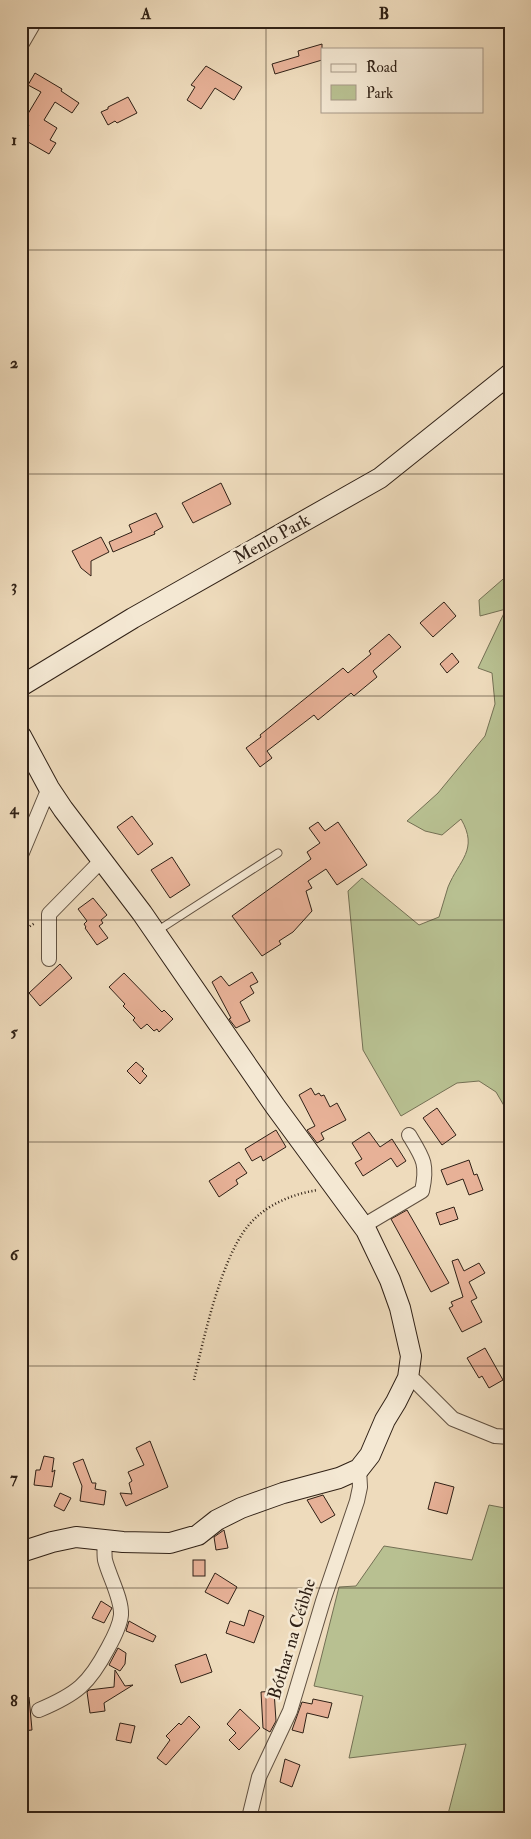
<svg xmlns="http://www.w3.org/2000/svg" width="531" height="1839" font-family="'IM FELL Double Pica',serif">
<rect width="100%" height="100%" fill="#eedbbc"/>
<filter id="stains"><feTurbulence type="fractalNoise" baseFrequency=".004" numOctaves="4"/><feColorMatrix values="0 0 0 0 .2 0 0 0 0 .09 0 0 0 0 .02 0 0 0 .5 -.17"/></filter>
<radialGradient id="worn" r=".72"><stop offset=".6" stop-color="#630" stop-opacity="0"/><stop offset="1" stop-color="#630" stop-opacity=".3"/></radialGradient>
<g fill="#b8c091" stroke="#747054">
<path d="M 510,573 L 510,1116 L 496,1092 L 479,1081 L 457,1083 L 401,1116 L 363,1050 L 348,891 L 362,878 L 419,925 L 439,917 C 442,907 445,897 448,887 C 459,860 479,850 461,819 L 442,835 L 425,831 L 407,821 L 438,793 L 485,736 L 495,704 L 492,673 L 478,668 L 506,609 L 480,616 L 479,600 Z"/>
<polygon points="489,1505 510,1509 510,1818 447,1818 466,1744 349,1758 363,1696 314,1686 339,1587 356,1586 384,1546 472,1560"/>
</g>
<g fill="#e7b197" stroke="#302116">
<polygon points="322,44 322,60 275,74 272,64 299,56 298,51"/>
<polygon points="206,66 242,87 234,100 215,88 201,109 187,100 195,87 191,85"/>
<polygon points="35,73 62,89 61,91 79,103 72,113 55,102 44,120 57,128 50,140 56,143 49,154 21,138 29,125 23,122 41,92 28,85"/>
<polygon points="128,97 137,113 117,123 115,121 108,125 101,112 108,109 108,107"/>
<polygon points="221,483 231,504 193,523 182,503"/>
<polygon points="156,513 163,527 154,532 155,534 113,552 109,542 132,532 129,525"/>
<polygon points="101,537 109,552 91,561 91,576 81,568 72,551"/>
<polygon points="444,602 456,616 433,637 420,623"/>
<polygon points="389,634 401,647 373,671 377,677 354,696 351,693 318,720 314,715 267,751 272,758 260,767 246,748 261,737 260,735 343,668 348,673 371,654 369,651"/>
<polygon points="452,653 459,662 447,673 440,664"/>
<polygon points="132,816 153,844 138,855 117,827"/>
<polygon points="318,822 325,831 338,822 367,865 337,885 326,869 308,881 312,888 306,891 312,911 293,932 279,941 281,944 262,956 232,916 311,859 307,852 320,843 309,828"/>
<polygon points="172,857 190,885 170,898 151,870"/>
<polygon points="93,898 107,915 101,920 103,923 99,926 108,938 97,945 85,928 86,927 84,924 87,921 78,909"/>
<polygon points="60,964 72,978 40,1006 29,993"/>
<polygon points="252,972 258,982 250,986 254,993 240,1002 250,1021 236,1028 229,1019 231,1018 212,982 221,976 229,986"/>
<polygon points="124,973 162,1012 164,1010 173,1019 159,1032 157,1029 154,1031 147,1024 141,1029 133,1020 135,1018 123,1006 125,1004 109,987"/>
<polygon points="136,1062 144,1069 142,1071 147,1076 140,1084 127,1071"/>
<polygon points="311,1088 315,1095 319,1093 321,1096 324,1095 330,1107 337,1103 346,1120 321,1133 324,1139 317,1143 307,1130 315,1126 299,1095"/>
<polygon points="437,1108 456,1135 442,1145 423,1118"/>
<polygon points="276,1130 286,1147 263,1161 261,1156 252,1161 245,1149"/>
<polygon points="369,1132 380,1147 392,1139 406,1161 397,1167 391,1158 363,1176 355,1163 362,1159 352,1143"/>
<polygon points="469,1160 474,1175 477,1174 483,1190 469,1195 463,1179 447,1185 441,1170"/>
<polygon points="239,1162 247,1173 236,1180 238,1184 219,1197 209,1181"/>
<polygon points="454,1207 458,1219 440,1225 436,1213"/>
<polygon points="407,1210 449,1283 431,1292 391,1219"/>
<polygon points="458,1259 464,1271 479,1263 485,1273 469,1282 477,1298 471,1301 482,1322 462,1332 449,1308 453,1306 451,1302 463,1297 452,1261"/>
<polygon points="485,1348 503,1380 489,1388 482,1376 479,1378 467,1358"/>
<polygon points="150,1441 168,1487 126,1506 120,1493 132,1494 129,1483 132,1481 128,1472 144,1465 136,1448"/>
<polygon points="44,1456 54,1458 52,1472 55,1470 52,1487 34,1485 36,1470 40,1470"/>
<polygon points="83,1459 92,1483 96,1483 95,1489 106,1491 104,1505 80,1501 82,1486 73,1463"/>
<polygon points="435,1482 454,1487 447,1514 428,1509"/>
<polygon points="60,1493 71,1498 64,1511 54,1506"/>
<polygon points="323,1495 335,1515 321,1523 307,1500"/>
<polygon points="224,1530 228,1548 216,1550 214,1537"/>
<rect x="193" y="1560" width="12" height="16"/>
<polygon points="215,1573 237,1587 228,1604 205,1592"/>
<polygon points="101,1601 112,1608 104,1623 92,1618"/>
<polygon points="249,1610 264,1616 254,1643 226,1633 230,1621 244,1626"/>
<polygon points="129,1621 156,1636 153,1642 126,1631"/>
<polygon points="118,1648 126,1653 125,1664 120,1671 109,1665"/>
<polygon points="206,1654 212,1672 181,1683 175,1665"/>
<polygon points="115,1670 125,1686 133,1685 104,1703 105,1711 90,1713 87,1692 89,1690 114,1687"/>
<polygon points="274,1691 276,1721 270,1732 263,1728 261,1692"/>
<polygon points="29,1697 32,1730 22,1731 21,1698"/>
<polygon points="313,1699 332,1703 328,1718 307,1713 303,1733 292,1730 302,1702 312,1704"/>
<polygon points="240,1709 260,1728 239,1750 229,1740 236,1733 227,1724"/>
<polygon points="189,1716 200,1727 166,1765 157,1758 170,1740 166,1736 179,1723 181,1725"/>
<polygon points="120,1723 135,1726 131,1743 116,1740"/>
<polygon points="285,1759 300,1765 292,1787 280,1782"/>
</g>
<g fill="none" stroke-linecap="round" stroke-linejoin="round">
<g stroke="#605040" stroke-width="9">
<polyline id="lane" points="157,931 278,853"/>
</g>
<g stroke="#605040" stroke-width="16">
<g id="street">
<polyline points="21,45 35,21"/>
<polyline points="21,855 49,788"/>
<polyline points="49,959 49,914 102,860"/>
<path d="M 363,1226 L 422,1191 C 428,1164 423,1158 409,1135"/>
<polyline points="408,1378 415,1381 453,1419 495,1436 510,1437"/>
<polyline points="21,1415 21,1435"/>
<path d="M 39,1710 C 77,1694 89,1684 108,1648 C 113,1639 120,1625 121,1615 C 122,1599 109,1576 105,1560 C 104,1554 105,1547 104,1540"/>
<polyline points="249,1818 259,1777 290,1711 323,1601 357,1501 360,1487 359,1469"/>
</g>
</g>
<g stroke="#302116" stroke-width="22">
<g id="secondary">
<polyline points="21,686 133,618 380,478 510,374"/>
<polyline points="21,736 49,788 63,809 142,913 275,1106 366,1230 390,1280 400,1308 411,1356 408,1378 396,1402 385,1420 370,1455 359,1469 339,1478 283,1493 241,1508 217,1520 198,1535 170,1543 123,1542 76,1537 52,1542 21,1552"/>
</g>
</g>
<g stroke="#302116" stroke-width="2.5" stroke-dasharray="1 2.5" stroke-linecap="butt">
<polyline points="21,932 35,923"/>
<path d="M 194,1380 C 204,1337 221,1259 248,1226 C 265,1205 292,1194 318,1190"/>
</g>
<use href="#lane" stroke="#f4e8d3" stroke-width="7"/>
<use href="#street" stroke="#f4e8d3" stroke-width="14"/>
<use href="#secondary" stroke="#f4e8d3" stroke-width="20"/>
</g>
<path fill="none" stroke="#302116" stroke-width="1" stroke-opacity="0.55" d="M 266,21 L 266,1818M 21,250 L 510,250M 21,474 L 510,474M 21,696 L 510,696M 21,920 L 510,920M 21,1142 L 510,1142M 21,1366 L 510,1366M 21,1588 L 510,1588"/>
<g text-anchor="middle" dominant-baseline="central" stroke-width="5" stroke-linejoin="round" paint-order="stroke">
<g font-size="18" fill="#302116" stroke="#f4e8d3">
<text transform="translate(272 539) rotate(-29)">Menlo Park</text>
<text transform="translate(292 1639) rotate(-73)">Bóthar na Céibhe</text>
</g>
</g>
<rect width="531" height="1839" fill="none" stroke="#eedbbc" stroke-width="55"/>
<rect x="321" y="48" width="162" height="65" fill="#f4e8d3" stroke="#a69887"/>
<rect x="331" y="64" width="25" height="8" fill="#f4e8d3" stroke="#a69887"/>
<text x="366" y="72" font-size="15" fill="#302116">Road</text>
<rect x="331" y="85" width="25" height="15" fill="#b8c091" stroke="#a69887"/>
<text x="366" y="98" font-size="15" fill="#302116">Park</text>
<rect x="28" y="28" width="476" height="1784" fill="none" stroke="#302116" stroke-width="2"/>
<g font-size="16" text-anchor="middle" font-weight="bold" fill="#302116">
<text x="146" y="19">A</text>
<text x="384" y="19">B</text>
<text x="14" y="145">1</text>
<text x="14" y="368">2</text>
<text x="14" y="591">3</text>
<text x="14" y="814">4</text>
<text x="14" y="1037">5</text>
<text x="14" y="1260">6</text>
<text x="14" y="1483">7</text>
<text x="14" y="1706">8</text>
</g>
<rect width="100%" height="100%" filter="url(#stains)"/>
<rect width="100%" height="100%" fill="url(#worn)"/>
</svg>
